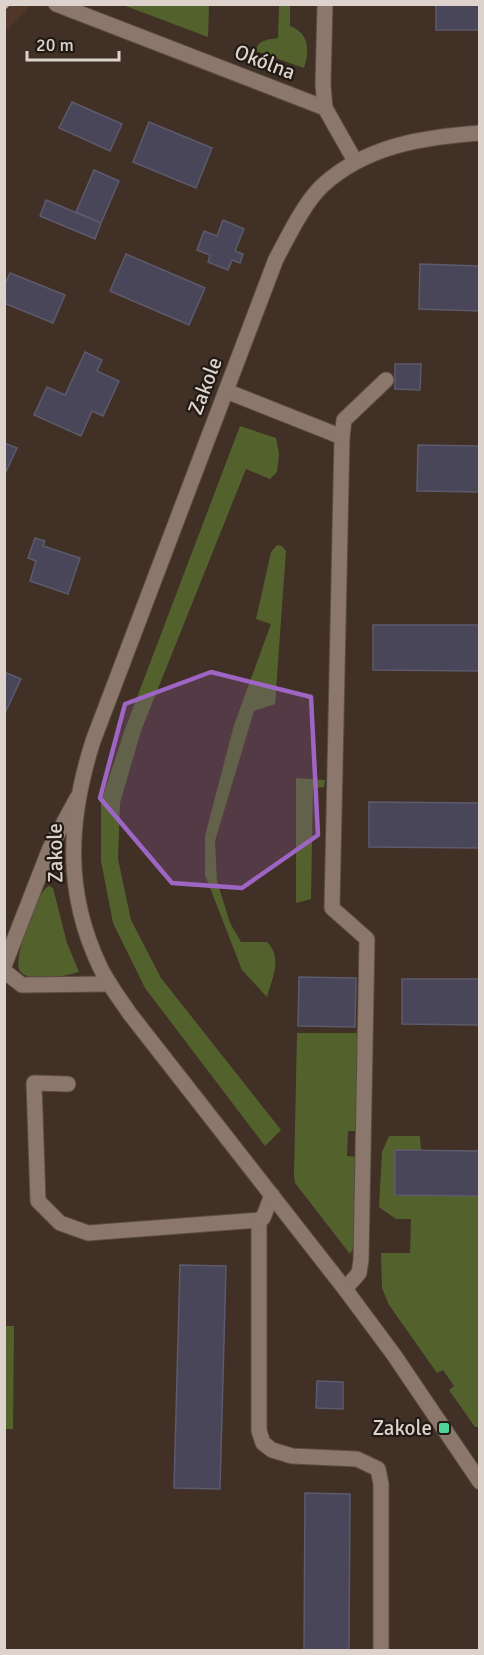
<svg xmlns="http://www.w3.org/2000/svg" width="484" height="1655" font-family="Signika,sans-serif">
<rect width="100%" height="100%" fill="#403025"/>
<polygon fill="#4f3829" points="5,4 32,4 32,5 5,32"/>
<g fill="#53622d">
<polygon points="123,5 209,5 208,37"/>
<path d="M 279,5 L 290,5 L 290,26 C 309,33 310,50 304,68 L 256,51 C 257,40 270,39 278,38 Z"/>
<polygon points="240,426 276,438 279,454 277,472 270,479 246,469 141,731 120,803 118,859 131,920 161,978 281,1130 265,1146 145,988 113,923 101,861 101,802 125,729"/>
<path d="M 277,545 L 282,546 L 286,551 L 275,704 L 254,711 L 215,841 L 217,881 L 230,923 L 241,942 L 267,942 C 283,958 272,978 267,997 L 242,970 L 205,875 L 205,836 L 234,725 L 271,624 L 256,619 L 271,552 Z"/>
<polygon points="296,778 325,780 324,787 313,788 311,899 296,903"/>
<path d="M 49,886 L 53,888 L 67,943 L 79,972 C 65,976 31,985 20,971 C 12,960 37,890 49,886 Z"/>
<polygon points="297,1033 358,1033 357,1131 348,1131 347,1156 357,1157 355,1245 350,1254 295,1183 294,1175"/>
<polygon points="389,1136 420,1136 421,1150 395,1150 395,1195 479,1196 479,1427 475,1427 449,1390 454,1386 443,1370 437,1373 389,1305 382,1288 381,1253 410,1253 411,1219 396,1219 379,1207 382,1152"/>
<polygon points="4,1326 14,1326 13,1429 5,1429"/>
</g>
<g fill="#494659" stroke="#5d5a6d" stroke-width="1.5">
<rect x="436" y="4" width="44" height="26"/>
<polygon points="72,102 122,124 110,151 59,128"/>
<polygon points="149,122 212,148 196,188 133,162"/>
<polygon points="94,170 119,181 101,223 76,212"/>
<polygon points="46,200 101,223 95,239 40,216"/>
<polygon points="223,220 244,229 235,251 243,254 240,263 232,260 228,270 208,262 210,255 197,250 204,231 217,236"/>
<polygon points="126,254 205,288 189,325 110,291"/>
<polygon points="420,264 480,266 480,311 419,309"/>
<polygon points="10,273 65,295 53,323 4,303 4,286"/>
<polygon points="85,352 102,360 97,371 119,381 103,416 92,411 81,436 34,415 47,387 65,395"/>
<polygon points="395,364 421,364 420,390 395,389"/>
<polygon points="4,443 17,448 4,476"/>
<polygon points="418,445 480,446 480,492 417,491"/>
<polygon points="35,538 45,541 43,546 80,558 68,594 30,581 36,561 28,558"/>
<polygon points="373,625 480,625 480,671 373,670"/>
<polygon points="4,672 21,679 5,713 4,713"/>
<polygon points="369,802 480,803 480,848 369,847"/>
<polygon points="299,977 356,978 355,1027 298,1026"/>
<polygon points="402,979 480,979 480,1025 402,1024"/>
<polygon points="395,1150 480,1151 480,1196 395,1195"/>
<polygon points="180,1265 226,1266 220,1489 174,1488"/>
<polygon points="317,1381 343,1382 343,1409 316,1408"/>
<polygon points="305,1493 350,1494 349,1650 304,1650"/>
</g>
<g fill="none" stroke-linecap="round" stroke-linejoin="round">
<g stroke="#5a4c42" stroke-width="17">
<g id="service">
<polyline points="56,4 325,108"/>
<polyline points="226,391 342,437 332,908 367,939 361,1260 359,1273 345,1289"/>
<polyline points="342,437 344,420 386,380"/>
<polyline points="4,966 50,848 77,798"/>
<polyline points="4,971 22,985 110,984"/>
<polyline points="68,1084 34,1083 38,1201 60,1223 88,1233 259,1220 259,1431 263,1443 272,1450 292,1456 357,1459 378,1469 381,1484 381,1650"/>
<polyline points="259,1220 263,1218 272,1195"/>
</g>
</g>
<g stroke="#5a4c42" stroke-width="17">
<g id="minor">
<polyline points="325,4 323,85 325,108 355,161"/>
<path d="M 480,133 C 423,137 365,146 322,186 C 304,203 288,237 276,259 L 93,741 C 68,820 64,891 100,967 C 108,984 120,999 130,1014 L 345,1289 L 394,1355 L 480,1482"/>
</g>
</g>
<use href="#service" stroke="#8b776b" stroke-width="15"/>
<use href="#minor" stroke="#8b776b" stroke-width="15"/>
<polyline stroke="#c1b5ad" stroke-width="4.5" points="4,8 8,4"/>
</g>
<path fill="#9e66c4" fill-opacity="0.2" stroke="#9e66c4" stroke-width="4.5" stroke-linejoin="round" d="M 211,672 L 311,697 L 318,835 L 242,888 L 172,883 L 100,798 L 125,704 Z"/>
<rect fill="#50d398" stroke="#211a15" stroke-width="2" x="438" y="1422" width="12" height="12" rx="3"/>
<g text-anchor="middle" dominant-baseline="central" stroke-width="4.5" stroke-linejoin="round" paint-order="stroke">
<g font-size="21" fill="#ded3cc" stroke="#211a15">
<text transform="translate(265 62) rotate(21)">Okólna</text>
<text transform="translate(205 386) rotate(-69)">Zakole</text>
<text transform="translate(55 853) rotate(-91)">Zakole</text>
</g>
<g font-size="21" fill="#ded3cc" stroke="#211a15" text-anchor="end">
<text x="432" y="1428">Zakole</text>
</g>
</g>
<rect width="484" height="1655" fill="none" stroke="#ded3cc" stroke-width="12"/>
<path d="M27 51v9h92v-9" fill="none" stroke="#ded3cc" stroke-width="3"/>
<text x="36" y="51" font-size="18" fill="#ded3cc" stroke="#211a15" stroke-width="4.5" paint-order="stroke">20 m</text>
</svg>
